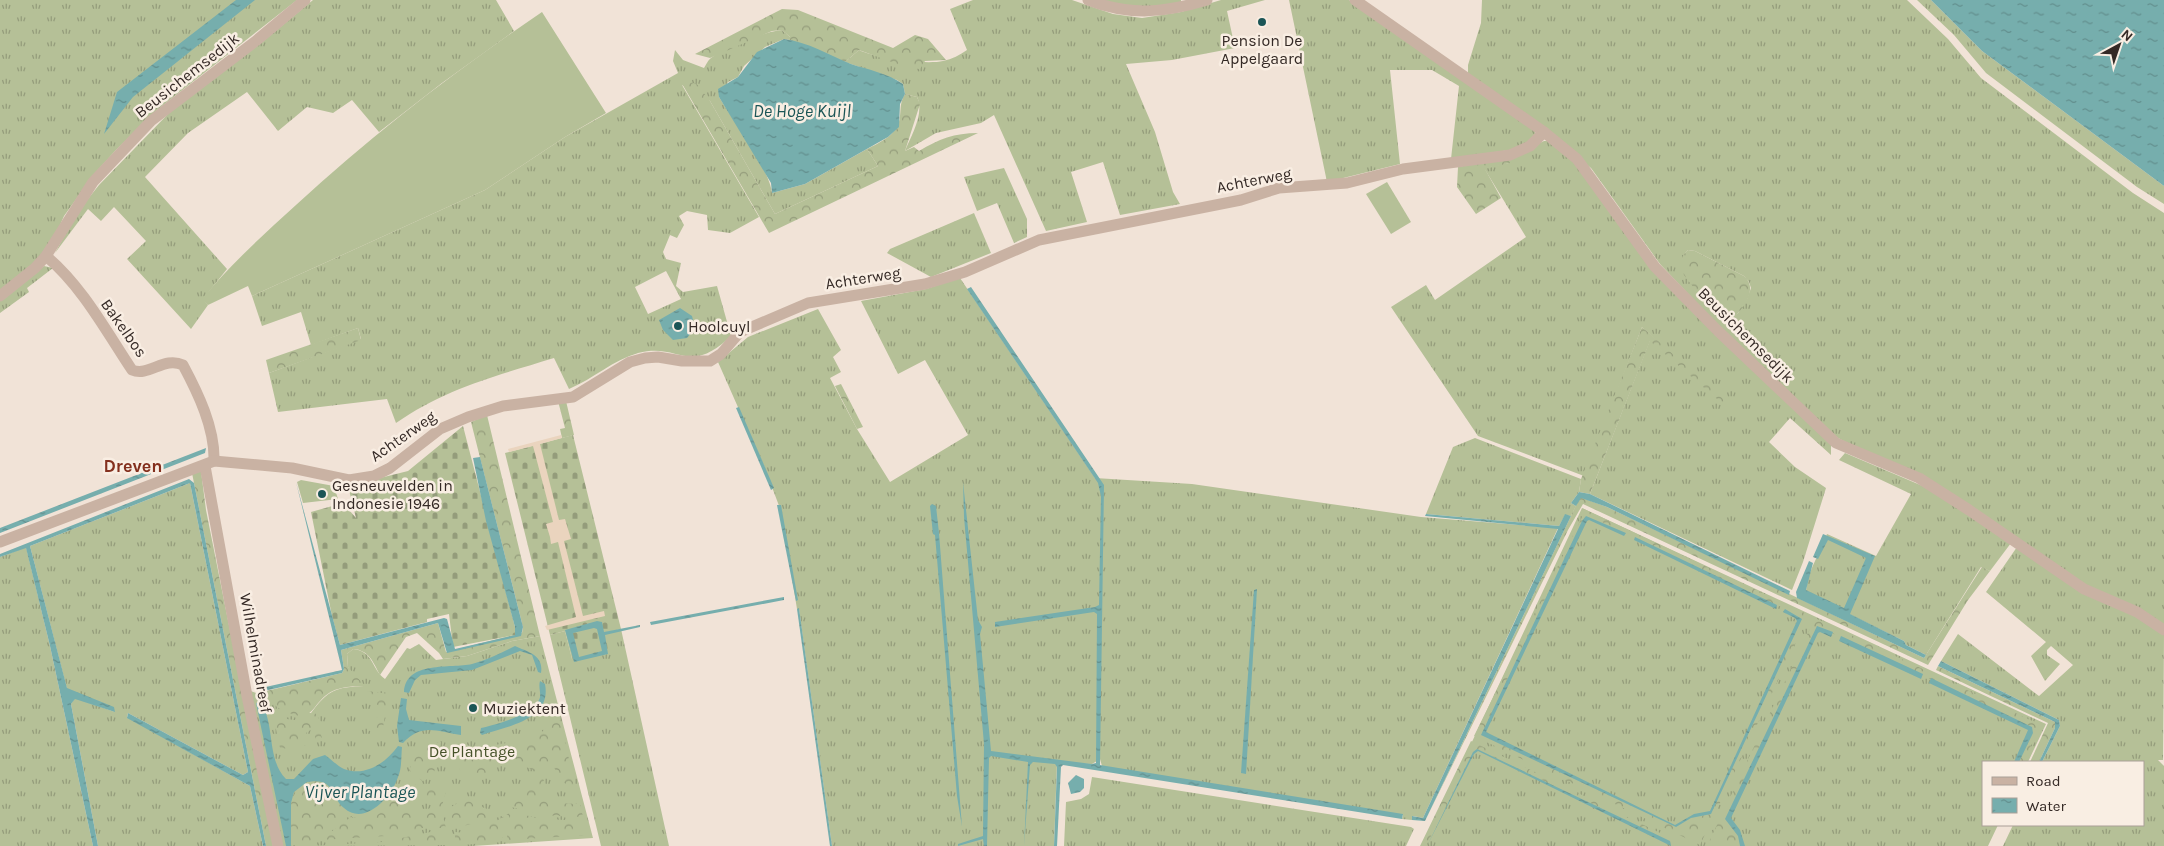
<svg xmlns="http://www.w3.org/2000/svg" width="2164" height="846" font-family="Karla,sans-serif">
<defs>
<pattern id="grass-tufts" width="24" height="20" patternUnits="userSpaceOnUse" patternTransform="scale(1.25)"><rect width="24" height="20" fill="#b5c097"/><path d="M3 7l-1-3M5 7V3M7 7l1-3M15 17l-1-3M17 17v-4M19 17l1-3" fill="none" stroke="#949c7b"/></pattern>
<pattern id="forest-crowns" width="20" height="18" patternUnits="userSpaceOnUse" patternTransform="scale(1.25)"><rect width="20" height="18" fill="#b5c097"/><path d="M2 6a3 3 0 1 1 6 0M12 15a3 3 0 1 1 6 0" fill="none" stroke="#949c7b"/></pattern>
<pattern id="cemetery-stones" width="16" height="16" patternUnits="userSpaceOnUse" patternTransform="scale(1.25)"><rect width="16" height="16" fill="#b5c097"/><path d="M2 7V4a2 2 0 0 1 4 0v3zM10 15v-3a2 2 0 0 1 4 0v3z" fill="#949c7b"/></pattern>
<pattern id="water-ripples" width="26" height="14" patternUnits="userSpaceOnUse" patternTransform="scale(1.25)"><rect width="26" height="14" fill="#76aead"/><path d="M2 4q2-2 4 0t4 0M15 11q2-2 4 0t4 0" fill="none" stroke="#628e8d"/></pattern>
</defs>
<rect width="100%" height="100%" fill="#f1e3d7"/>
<g fill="url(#grass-tufts)" fill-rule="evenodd">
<polygon points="0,0 297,0 157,110 116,150 95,173 64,216 56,234 37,260 0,291"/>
<polygon points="313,0 496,0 514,31 442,83 379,132 352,100 333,113 307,107 278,131 247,92 188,133 145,177 227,269 203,299 208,305 191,329 127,259 146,241 114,207 101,221 88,209 55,253 76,214 99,185 169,113 261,43"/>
<path d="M 973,0 L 1072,0 L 1113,14 L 1142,18 L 1181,12 L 1221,0 L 1265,0 L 1227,11 L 1235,48 L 1172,60 L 1126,64 L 1155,132 L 1173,192 L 1180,204 L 1120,215 L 1103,162 L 1071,172 L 1087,222 L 1046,231 L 994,115 L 981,123 L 936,133 L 905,151 C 911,136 925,113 917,97 L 905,94 L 903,84 L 897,80 L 845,62 L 859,50 C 875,58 925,65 943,61 C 952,59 960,55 967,50 L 950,9 Z"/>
<polygon points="1089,0 1181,0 1181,5 1159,10"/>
<polygon points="1289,0 1349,0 1535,129 1535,135 1522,148 1451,159 1459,86 1432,70 1390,70 1400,164 1327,182"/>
<path d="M 1482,0 L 1907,0 L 1948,39 L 1981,78 L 2133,193 L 2164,213 L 2164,626 L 2091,589 L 2019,539 L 1831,434 L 1711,318 L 1660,264 L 1591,168 L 1468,74 L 1468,65 L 1481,23 ZM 1688,250 L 1695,251 L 1744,276 L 1749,282 L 1751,288 L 1747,299 L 1738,313 L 1729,319 L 1725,317 L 1685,275 C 1680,268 1681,256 1688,250 Z"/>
<polygon points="1917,0 1931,0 1982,51 2164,186 2164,204 2137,187 1986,73 1954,35"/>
<path d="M 782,30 L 790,37 L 790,40 L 784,39 L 765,47 L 744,66 L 738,77 L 728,82 L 719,97 C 733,120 769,168 772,193 L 805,184 L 867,149 L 878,166 L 775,214 L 710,101 L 682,85 L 759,217 L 730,233 L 708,230 L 707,215 L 687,211 L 679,216 L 684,225 L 677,238 L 670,235 L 663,252 L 666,259 L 681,263 L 676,286 L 683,292 L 717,286 L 731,336 C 688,377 680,342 638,353 C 613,360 593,379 569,389 L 554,358 C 496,376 446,388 396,423 L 387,399 L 278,412 L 269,373 L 361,339 L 358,328 L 311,345 L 301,312 L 262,326 L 252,296 L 485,190 L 565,137 L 678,73 L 673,61 L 675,50 L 683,60 L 704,68 C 706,65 708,60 711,58 C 723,48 766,31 782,30 ZM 666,271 L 681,299 L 648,314 L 635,287 Z"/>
<polygon points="1544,141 1551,141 1573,159 1631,239 1831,442 1831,455 1790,418 1769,442 1795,467 1826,488 1803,562 1792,590 1590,494 1650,340 1724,404 1642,327 1584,476 1478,436 1391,307 1426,285 1435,300 1526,237 1484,168 1509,163 1509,157"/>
<polygon points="1004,168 1027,219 1027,237 1014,243 997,203 977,211 964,177"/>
<polygon points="974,213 991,253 931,277 887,253 890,249"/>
<polygon points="44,266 53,268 27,288 29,292 0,313 0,300"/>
<polygon points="960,278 1095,478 1192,484 1421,517 1558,528 1423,818 1413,816 1412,820 1402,819 1403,815 1222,789 1102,766 1100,759 1092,764 1057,763 1054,846 832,846 799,609 797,609 781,511 764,466 718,362 748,337 818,309 841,350 833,357 841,372 830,378 857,429 890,482 968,435 925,360 898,374 861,301 926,289"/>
<polygon points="1475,438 1581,479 1579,492 1571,503 1576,506 1571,516 1565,515 1559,526 1426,514 1453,447"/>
<path d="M 1845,453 L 1925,487 L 2011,543 L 1990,571 L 1981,567 L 1926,655 L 1906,645 L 1904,641 L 1806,593 C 1807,571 1820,554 1827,534 L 1876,556 L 1911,494 L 1839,460 Z"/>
<polygon points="190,483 248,772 243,775 128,713 127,717 250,786 263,846 98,846 71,704 75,698 115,712 67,689 30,546"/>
<polygon points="1582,508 2046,724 2028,762 1983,762 1983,825 1998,825 1988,846 1423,846"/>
<polygon points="26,547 50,646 93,846 0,846 0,557"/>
<polygon points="2017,547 2131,613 2164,635 2163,760 2158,760 2164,766 2164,846 2003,846 2013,825 2143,825 2143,762 2042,762 2060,726 2059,720 1941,661 1958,634 2039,696 2073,665 2051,646 2047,650 2047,655 2060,664 2045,681 2031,656 2046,642 1986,592"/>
<polygon points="621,629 669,846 601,846 550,635 565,631 572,659 604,633"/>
<path d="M 540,636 L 593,838 L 473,846 L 282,846 L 248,690 L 264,696 L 280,708 L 311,713 C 328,690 336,687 364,686 L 351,673 L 348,667 L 347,654 L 353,649 C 374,651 371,669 385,679 L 407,648 L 410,649 L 419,644 L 436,660 L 467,656 L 512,641 Z"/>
<polygon points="1092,777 1411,827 1414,829 1406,846 1064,846 1066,802 1081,799 1089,794"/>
</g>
<g fill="url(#forest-crowns)" fill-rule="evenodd">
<polygon points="782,9 798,10 893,48 915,35 928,39 946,60 925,61 920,69 908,68 859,50 845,62 790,40 790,37 782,30 772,31 710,58 695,54"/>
<path d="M 681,82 L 696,83 L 710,101 L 775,214 L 878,166 L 867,149 C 881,142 899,134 900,116 C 901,106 900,103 905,94 L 917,97 L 920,104 L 905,151 L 914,147 L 919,151 C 939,139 954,133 978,133 L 769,233 Z"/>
<polygon points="1509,157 1510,163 1485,169 1501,198 1476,214 1457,187 1458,167"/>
<path d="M 1688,250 L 1695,251 L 1744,276 C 1759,289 1743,309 1732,319 C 1720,317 1687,283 1682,271 C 1679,264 1682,255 1688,250 Z"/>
<polygon points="1642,327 1727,401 1724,405 1650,341 1590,494 1579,492 1581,479"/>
<polygon points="358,328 361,340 269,373 266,360"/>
<polygon points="841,384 863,427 857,429 835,386"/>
<polygon points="558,401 566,401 574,435 562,438 560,429 565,428"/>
<path d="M 487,415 L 540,636 L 512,641 L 467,656 L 443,659 L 439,653 L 417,633 L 406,637 L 380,675 C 373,662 369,650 353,649 L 347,654 L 348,667 L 365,686 C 349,686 332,687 321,700 C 315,706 312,713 304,716 C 289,716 270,705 262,692 L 342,673 L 344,669 L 341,650 L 438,623 L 446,652 L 522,633 L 523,627 L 471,422 Z"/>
<polygon points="201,471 206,510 273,846 266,846 192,473"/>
<polygon points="1580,497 1607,507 1924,658 1982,567 1990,571 1968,600 1928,665 1583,504 1568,530 1425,821"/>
<path d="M 1582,508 L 1809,615 L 1700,845 L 1474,736 L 1585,511 ZM 1590,516 L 1776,609 L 1777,605 L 1784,608 L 1783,612 L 1797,620 L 1711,814 L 1691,818 L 1676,827 L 1481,735 L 1582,521 L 1584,518 Z"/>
<polygon points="1815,618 2041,725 2023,762 2019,762 2033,733 2032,727 1817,626 1725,819 1738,836 1740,846 1707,846"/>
<polygon points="1938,666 2055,722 2055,728 2039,762 2030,762 2048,723 1936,670"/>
<polygon points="368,691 389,694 383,727 378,737 367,729 379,715 380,707 367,696"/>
<polygon points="272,710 287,719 302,721 315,713 323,725 319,728 322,738 316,739 312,729 306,733 309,737 306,745 293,749 280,748"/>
<path d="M 558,714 L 577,792 L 563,782 L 553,766 C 533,775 527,769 513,754 L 495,758 L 494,772 L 489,778 C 465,774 453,776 457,746 L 468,745 L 477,755 L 499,744 L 524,741 L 542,732 Z"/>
<polygon points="1471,741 1687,846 1671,846 1670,841 1477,749 1473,752 1426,846 1420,846"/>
<path d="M 441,742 C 438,755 438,779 422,781 L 409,770 C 417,755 422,743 441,742 Z"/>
<polygon points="543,779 554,803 580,804 583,817 542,815 511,807 515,790 525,793 530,781"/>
<path d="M 319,781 C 336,786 336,805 352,811 L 313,840 L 291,846 C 288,822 285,779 319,781 Z"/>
<path d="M 415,784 L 433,786 L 446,792 L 441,809 L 446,828 L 420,828 L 402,835 L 320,840 L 351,817 L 367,819 L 379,814 L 399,789 L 409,794 L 415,811 C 423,814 429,810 434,804 L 415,790 Z"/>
<polygon points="470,796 473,803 489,810 497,809 497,815 486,820 452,829 451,807"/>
<path d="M 509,813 L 511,814 L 501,841 L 455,846 L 455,832 C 472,835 495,823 509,813 Z"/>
<polygon points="518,814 546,819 585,821 587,835 508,840 507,836 515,815"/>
<polygon points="445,829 450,833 452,845 309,846 382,842"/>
</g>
<g fill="url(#cemetery-stones)">
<polygon points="463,426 515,627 515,635 453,647 449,614 427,619 427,622 340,645 332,616 311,512 343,503 356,518 348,486 408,471"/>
<polygon points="573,435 621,629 604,633 609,651 606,655 572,659 565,631 550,635 505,453"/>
</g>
<g fill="#b5c097">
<path d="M 542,12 L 606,113 L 565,137 L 485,190 L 252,296 L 248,286 L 208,305 L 202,299 C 231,264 263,235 296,205 C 373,134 455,71 542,12 Z"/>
<polygon points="1387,182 1411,222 1391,234 1366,194"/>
<polygon points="301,480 334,486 338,499 303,503 297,482"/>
</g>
<polygon fill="#ead4be" points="561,435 562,438 540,444 559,520 565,519 571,539 564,541 583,616 604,611 605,616 547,630 545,626 576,617 558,542 551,544 550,537 546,524 553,522 533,446 509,452 508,449"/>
<g fill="url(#water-ripples)" fill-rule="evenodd">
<polygon points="236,0 255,0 133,97 104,134 117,92"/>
<polygon points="1931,0 2164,0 2164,186 1982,51"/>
<path d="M 784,39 C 808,42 829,55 851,64 C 869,70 887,73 903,84 L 905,94 L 900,104 L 899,127 L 888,137 L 805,184 L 772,193 L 771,183 L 719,97 L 718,89 L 738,77 L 757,52 Z"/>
<polygon points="971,287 1104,485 1100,765 1403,814 1402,819 1063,765 1061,767 1057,846 1054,846 1057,767 1055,764 1033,762 1030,765 1024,846 1028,762 991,756 989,758 987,846 984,846 983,839 958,846 958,844 983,836 984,744 964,517 963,482 978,620 982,627 980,634 991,751 1092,764 1096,763 1097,614 1094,612 995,627 995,622 1095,607 1099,605 1101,496 1098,483 967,289"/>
<polygon points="680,308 692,316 695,328 687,338 673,340 663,330 659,320"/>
<polygon points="739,407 774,488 771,490 736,408"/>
<polygon points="206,448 205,453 0,533 0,528"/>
<polygon points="480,457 523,627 521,636 447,653 438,623 341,650 344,669 342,673 260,692 255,690 254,683 258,682 261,688 342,670 296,482 340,645 444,618 447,619 455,649 515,635 515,627 486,521 473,458"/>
<polygon points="189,479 194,483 266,846 263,846 250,786 127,718 128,713 243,775 248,772 190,483 30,546 67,688 114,707 115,712 75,699 71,704 98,846 93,846 50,646 26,548 0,557 0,554"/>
<polygon points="1579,492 1590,494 1790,591 1789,595 1607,507 1581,498 1576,506 1571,503"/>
<polygon points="932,504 936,506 939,533 962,827 957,796 935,535 933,534 930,506"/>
<polygon points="777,505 781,505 798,600 796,601"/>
<polygon points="1426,514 1559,526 1565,514 1571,516 1425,821 1412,820 1412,816 1423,818 1558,529 1425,516"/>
<polygon points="1586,516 1626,533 1624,536 1589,520 1587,521 1486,732 1675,825 1694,814 1710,811 1797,621 1795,618 1783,612 1785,609 1802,619 1711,814 1691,818 1676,827 1481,735 1582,521"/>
<polygon points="1823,534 1875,556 1850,614 1904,641 1906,645 1926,655 1924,658 1797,598 1796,592 1809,561 1813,563 1806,590 1844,608 1866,558 1828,540 1818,559 1813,557"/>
<polygon points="1635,537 1777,605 1776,609 1634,540"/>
<polygon points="1257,589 1246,774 1241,773 1254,590"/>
<polygon points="784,597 784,600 651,625 650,622"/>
<polygon points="799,608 832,846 830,846 797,609"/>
<path d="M 597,621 L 602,622 L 604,632 L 640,625 L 640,627 L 605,635 L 608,654 L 574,662 L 565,630 ZM 594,628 L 597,629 L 602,651 L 579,657 L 573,633 Z"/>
<polygon points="1817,626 1833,632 1831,637 1820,632 1818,633 1731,818 1740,830 1745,846 1740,846 1738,836 1725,819"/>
<polygon points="1841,636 1923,674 1921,679 1839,641"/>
<path d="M 515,646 C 528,652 544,655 541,673 L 538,672 L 532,655 L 520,651 L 472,670 L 421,675 L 415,680 L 409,693 L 404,692 C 406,660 451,669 472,664 C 487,660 501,653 515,646 Z"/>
<polygon points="1941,661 2059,720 2060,726 2042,762 2039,762 2055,728 2055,722 1938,666"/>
<polygon points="1931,678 2032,727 2033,733 2019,762 2014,762 2028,730 1929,683"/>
<path d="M 540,681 L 545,684 C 552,720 508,726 482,735 L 480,733 L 481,728 C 495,725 534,714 539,700 C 542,694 538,688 540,681 Z"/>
<path d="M 401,698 L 407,699 L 406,709 L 409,720 L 461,726 L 461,735 C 435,731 422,723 403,743 L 399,742 L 397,726 Z"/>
<path d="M 256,703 L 262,704 C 275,727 267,760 286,779 L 294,779 L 313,759 L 325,755 C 331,759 336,765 344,769 C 365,777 386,763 398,746 L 402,747 C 401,757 402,768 398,777 C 392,796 365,827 344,808 C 329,795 335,777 307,782 L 294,792 L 291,803 L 291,846 L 286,846 Z"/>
<polygon points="1477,749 1670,841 1671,846 1478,751 1474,754 1427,846 1473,752"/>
<polygon points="1076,775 1084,779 1084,788 1080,792 1071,794 1068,783"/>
</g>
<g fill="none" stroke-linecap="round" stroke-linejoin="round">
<g stroke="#c9b2a3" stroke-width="11">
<path d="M 1088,0 C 1130,16 1164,13 1207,0"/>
<polyline points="1355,0 1544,132 1577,159 1655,267 1718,331 1836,443 1919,478 1969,510 2084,589 2137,612 2164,630"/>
<path d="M 46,256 C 82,286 106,331 132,370 C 149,377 164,356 183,365 C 198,393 215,428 214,461"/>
<polyline points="0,296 35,268 46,256 93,182 151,121 257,40 305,0"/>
<polyline points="205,466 247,696 278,846"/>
<polyline points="0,542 214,461 292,468 349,480 374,476 390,468 440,429 468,417 503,406 573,397 630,362 645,358 658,357 682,361 710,361 721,354 740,332 808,303 925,284 965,272 1039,240 1241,200 1279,188 1347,183 1403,169 1510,155 1530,146 1544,132"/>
</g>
</g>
<g fill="#1b5556" stroke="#f9eee3" stroke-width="2">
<circle cx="1262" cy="22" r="5"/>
<circle cx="678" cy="326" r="5"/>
<circle cx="322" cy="494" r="5"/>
<circle cx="473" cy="708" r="5"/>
</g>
<g text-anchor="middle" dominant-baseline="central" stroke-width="5" stroke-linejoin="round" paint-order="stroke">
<g font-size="16" fill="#342925" stroke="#f9eee3" text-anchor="start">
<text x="1262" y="40" text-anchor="middle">Pension De<tspan x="1262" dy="18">Appelgaard</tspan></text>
<text x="688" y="326">Hoolcuyl</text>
<text x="332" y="485">Gesneuvelden in<tspan x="332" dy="18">Indonesie 1946</tspan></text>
<text x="483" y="708">Muziektent</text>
</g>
<g font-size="16" fill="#342925" stroke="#f9eee3">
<text transform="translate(187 75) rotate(-38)">Beusichemsedijk</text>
<text transform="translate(1254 180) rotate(-11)">Achterweg</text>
<text transform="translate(863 278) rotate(-9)">Achterweg</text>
<text transform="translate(124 328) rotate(55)">Bakelbos</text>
<text transform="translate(1746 335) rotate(45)">Beusichemsedijk</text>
<text transform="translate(403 436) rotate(-35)">Achterweg</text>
<text transform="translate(256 653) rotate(80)">Wilhelminadreef</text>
</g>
<g font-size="16" fill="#465229" stroke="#f9eee3">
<text x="472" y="751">De Plantage</text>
</g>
<g font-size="18" font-style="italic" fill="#1b5556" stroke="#f9eee3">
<text x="802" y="111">De Hoge Kuijl</text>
<text x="360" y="792">Vijver Plantage</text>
</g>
<g font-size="18" font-weight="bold" fill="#84301e" stroke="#f9eee3">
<text x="133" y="466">Dreven</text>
</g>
</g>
<rect x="1982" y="761" width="162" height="65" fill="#f9eee3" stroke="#aa9f97"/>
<rect x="1992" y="777" width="25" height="8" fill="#c9b2a3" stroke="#aa9f97"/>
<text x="2026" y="786" font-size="15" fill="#342925">Road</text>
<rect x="1992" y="798" width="25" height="15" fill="url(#water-ripples)" stroke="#aa9f97"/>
<text x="2026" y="811" font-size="15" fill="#342925">Water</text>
<g transform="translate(2119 45) rotate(40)" stroke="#f9eee3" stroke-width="4" paint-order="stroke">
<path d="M0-4L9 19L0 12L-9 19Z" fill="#342925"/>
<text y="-8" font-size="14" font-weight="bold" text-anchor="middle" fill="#342925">N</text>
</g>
</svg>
